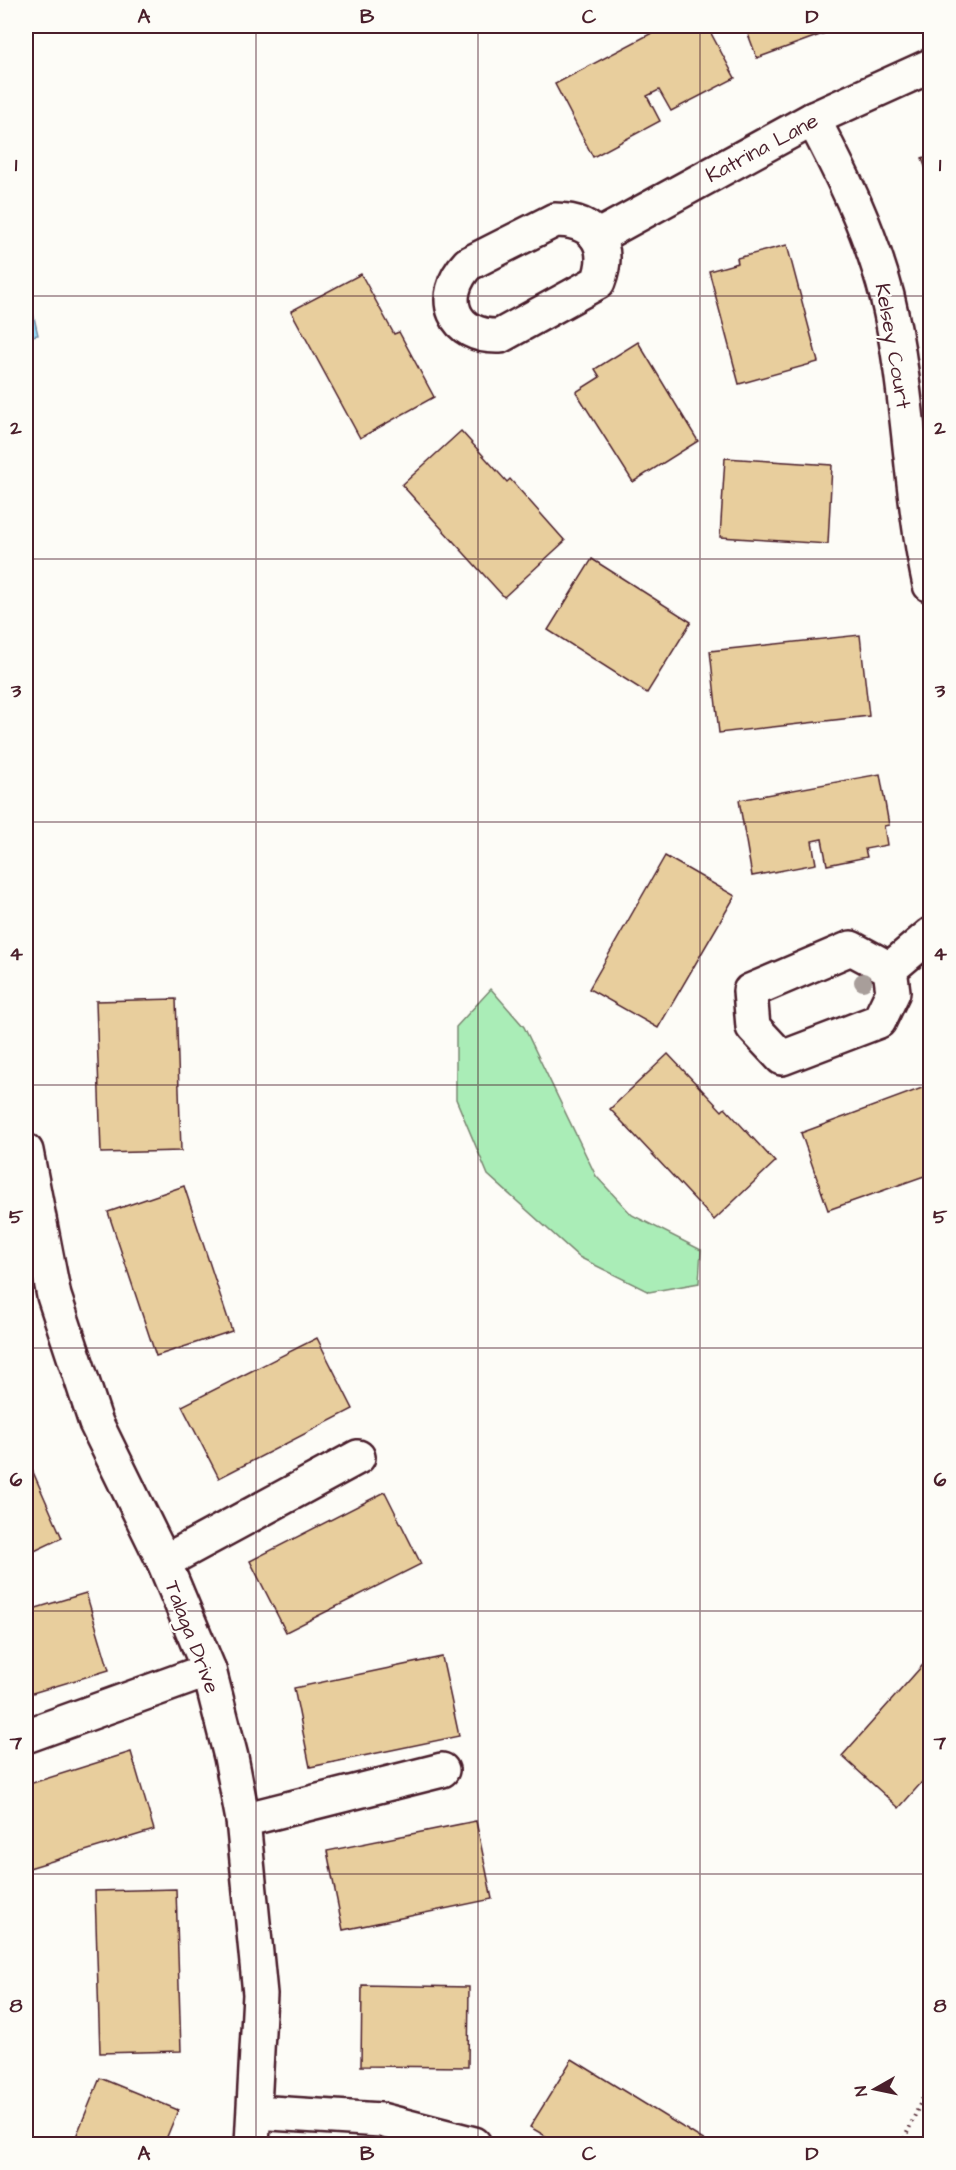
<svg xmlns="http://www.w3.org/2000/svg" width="956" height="2170" font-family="'Architects Daughter',sans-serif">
<rect width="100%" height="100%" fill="#fdfcf7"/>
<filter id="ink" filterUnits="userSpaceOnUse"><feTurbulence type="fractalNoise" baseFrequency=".0167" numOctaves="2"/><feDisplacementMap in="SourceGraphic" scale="12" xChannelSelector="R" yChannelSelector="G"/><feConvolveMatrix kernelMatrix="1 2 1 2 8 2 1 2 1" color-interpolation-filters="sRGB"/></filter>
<g filter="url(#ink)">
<polygon fill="#aaedb7" stroke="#7a8671" stroke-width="1.5" points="491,989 524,1027 596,1176 632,1215 701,1250 699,1283 649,1292 579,1257 488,1175 456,1099 456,1027"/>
<polygon fill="#97dcf9" stroke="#7890a7" stroke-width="1.5" points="26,289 28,291 38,335 26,337"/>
<g fill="#e8ce9d" stroke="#4a1f2b" stroke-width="1.5">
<polygon points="665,26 707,26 735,78 671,111 659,90 647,96 660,121 593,157 555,84"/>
<polygon points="745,26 825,26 828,32 757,58"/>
<polygon points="930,155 930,181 922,158"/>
<polygon points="787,245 818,362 739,384 709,271 738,263 737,258"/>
<polygon points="361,274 394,334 399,332 434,397 360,438 291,311"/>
<polygon points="638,342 698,441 633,482 576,392 600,377 595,369"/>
<polygon points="461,431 507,482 510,479 565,541 504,597 402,485"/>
<polygon points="725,458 832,465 828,544 720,537"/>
<polygon points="592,559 691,622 647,693 548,630"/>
<polygon points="860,635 869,716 719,733 710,651"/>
<polygon points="880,774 889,825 884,826 887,845 865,849 867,857 827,865 822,839 812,841 816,864 752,876 739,800"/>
<polygon points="665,856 735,896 658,1028 589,989"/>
<polygon points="176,999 181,1151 101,1153 96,1001"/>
<polygon points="668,1054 722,1111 725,1108 775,1162 714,1220 610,1109"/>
<polygon points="930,1085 930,1174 828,1210 801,1133"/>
<polygon points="184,1186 232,1331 156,1356 108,1212"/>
<polygon points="317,1338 353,1409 219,1478 182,1406"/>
<polygon points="26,1456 62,1538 26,1555"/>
<polygon points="385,1492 421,1564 286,1632 250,1561"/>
<polygon points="86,1593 109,1670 26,1695 26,1611"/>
<polygon points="442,1657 459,1736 310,1767 294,1688"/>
<polygon points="930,1657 930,1773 899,1808 842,1756"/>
<polygon points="131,1752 154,1830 26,1869 26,1785"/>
<polygon points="476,1821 492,1899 343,1930 327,1851"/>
<polygon points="176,1889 181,2051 100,2053 95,1891"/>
<polygon points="362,1985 469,1987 468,2067 361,2066"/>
<polygon points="572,2059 710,2144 559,2144 530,2127"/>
<polygon points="100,2078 178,2110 164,2144 73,2144"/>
</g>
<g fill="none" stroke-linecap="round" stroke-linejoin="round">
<g stroke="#4a1f2b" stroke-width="38">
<g id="minor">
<path d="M 813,119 C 843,176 871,233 887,296 C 910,390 909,490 930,585"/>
<path d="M 555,220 C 595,220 612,245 598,282 L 500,336 C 453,338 437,297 468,264 Z"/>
<polyline points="597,237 813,119 930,66"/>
<polygon points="851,948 890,969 893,992 879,1021 782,1058 753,1027 750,991"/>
<polyline points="890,969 930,935"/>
<polyline points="26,1151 54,1296 96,1423 164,1562 209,1670 231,1757 243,1820 260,1994 252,2144"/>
<polyline points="164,1562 358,1457"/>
<polyline points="26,1736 209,1670"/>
<polyline points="243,1820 442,1770"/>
<polyline points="255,2112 381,2120 474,2144"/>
</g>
</g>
<polyline stroke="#4a1f2b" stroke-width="4" stroke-dasharray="1.5 4.5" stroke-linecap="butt" points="902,2144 930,2082"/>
<use href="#minor" stroke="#fdfcf7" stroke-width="33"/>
</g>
<circle fill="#a89e9a" cx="863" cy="982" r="9"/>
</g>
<path fill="none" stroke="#4a1f2b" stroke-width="1.5" stroke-opacity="0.55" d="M 256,26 L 256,2144M 478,26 L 478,2144M 700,26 L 700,2144M 26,296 L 930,296M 26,559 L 930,559M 26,822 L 930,822M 26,1085 L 930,1085M 26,1348 L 930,1348M 26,1611 L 930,1611M 26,1874 L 930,1874"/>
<g text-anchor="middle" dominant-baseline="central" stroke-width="4.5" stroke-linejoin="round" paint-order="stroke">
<g font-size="21" fill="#4a1f2b" stroke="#fdfcf7">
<text transform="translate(762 148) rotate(-28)">Katrina Lane</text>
<text transform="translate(893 346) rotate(80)">Kelsey Court</text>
<text transform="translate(192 1637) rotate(69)">Talaga Drive</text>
</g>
</g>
<rect width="956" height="2170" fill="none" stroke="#fdfcf7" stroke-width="66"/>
<g transform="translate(875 2089) rotate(261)" stroke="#fdfcf7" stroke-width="4.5" paint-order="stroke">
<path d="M0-4.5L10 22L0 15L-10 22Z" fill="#4a1f2b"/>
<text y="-9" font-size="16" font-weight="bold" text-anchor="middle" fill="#4a1f2b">N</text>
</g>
<rect x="33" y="33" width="890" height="2104" fill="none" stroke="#4a1f2b" stroke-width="2"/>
<g font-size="20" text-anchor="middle" font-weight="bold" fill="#4a1f2b">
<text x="144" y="23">A</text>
<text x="367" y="23">B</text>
<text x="589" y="23">C</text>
<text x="812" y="23">D</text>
<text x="16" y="171">1</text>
<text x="940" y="171">1</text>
<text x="16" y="434">2</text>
<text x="940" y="434">2</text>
<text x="16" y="697">3</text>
<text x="940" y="697">3</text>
<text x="16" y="960">4</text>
<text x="940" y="960">4</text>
<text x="16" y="1223">5</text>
<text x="940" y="1223">5</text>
<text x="16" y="1486">6</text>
<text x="940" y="1486">6</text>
<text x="16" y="1749">7</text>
<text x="940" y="1749">7</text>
<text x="16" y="2012">8</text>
<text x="940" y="2012">8</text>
<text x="144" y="2160">A</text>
<text x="367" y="2160">B</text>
<text x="589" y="2160">C</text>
<text x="812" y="2160">D</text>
</g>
</svg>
